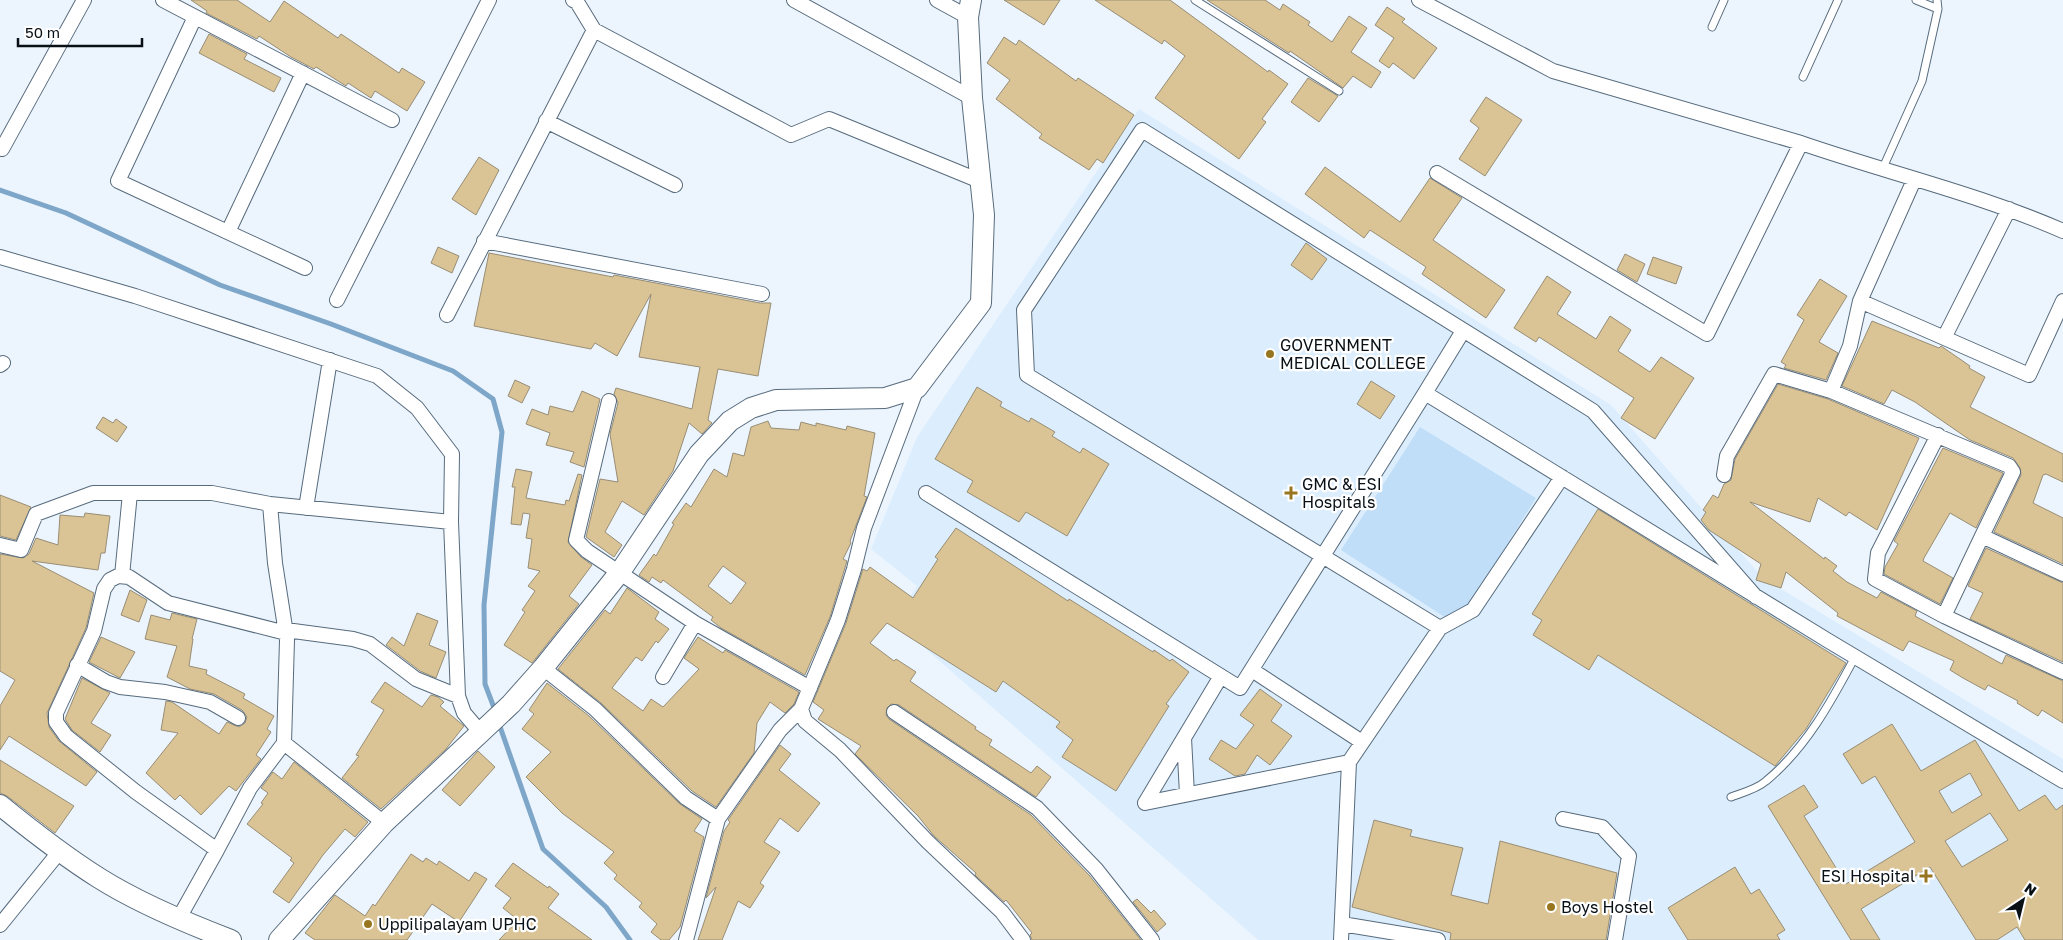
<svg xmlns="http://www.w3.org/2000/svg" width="2063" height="940" font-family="'Golos Text',sans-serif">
<rect width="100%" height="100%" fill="#ecf5fe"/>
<path fill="#dceefd" d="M1139 109 1611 405 1763 578 2063 759V940H1258L894 621 917 586 871 549 917 437Z"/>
<path fill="#c0def8" d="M1420 427 1536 498 1457 625 1341 550Z"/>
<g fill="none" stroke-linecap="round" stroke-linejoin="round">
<path stroke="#7da6c8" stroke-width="5" d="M0 190 66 213 220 285 331 324 453 371 493 399 502 432 484 605 485 684 496 713
M498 721 543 849 606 907 630 940"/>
</g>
<path fill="#dac495" stroke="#988d75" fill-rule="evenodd" d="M191 0H237L270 22 284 1 338 38 341 34 399 73 402 68 425 82 407 111 375 91 371 98 348 83 346 86 316 67 314 69 291 57 259 36 257 39 206 13 207 11Z
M1004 0H1060L1044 25Z
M1095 0H1170L1268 72 1269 70 1288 84 1262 119 1266 122 1239 159 1155 98 1185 56 1164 40 1162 44Z
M1207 0H1265L1280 10 1283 4 1310 22 1308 25 1332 42 1349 16 1367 28 1351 52 1381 72 1371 88 1353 76 1343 88 1290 51 1289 53Z
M1387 7 1405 19 1402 22 1437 48 1414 79 1393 63 1389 68 1379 61 1394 38 1375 25Z
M209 34 247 54 244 59 281 78 274 92 199 53Z
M1004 37 1016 45 1019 40 1076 81 1078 78 1134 115 1103 163 1097 159 1089 170 1039 138 1042 134 996 99 1010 80 987 63Z
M1308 78 1338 96 1319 122 1291 102Z
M1486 97 1522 120 1485 176 1459 159 1479 128 1470 121Z
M479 157 499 170 476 215 452 199Z
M1325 167 1400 222 1430 178 1462 198 1433 240 1505 290 1486 318 1422 274 1426 267 1370 230 1364 238 1305 194Z
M1306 243 1327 259 1312 280 1291 265Z
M438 247 459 256 452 273 431 263Z
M489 253 613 277 614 275 760 303H771L758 376 718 369 708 420 712 423 702 434 689 423 673 471 644 515 622 501 605 532 622 545 614 557 586 537 600 479 618 482 610 434 618 403 614 394 616 388 692 409 700 367 639 357 651 294 617 356 595 343 591 349 474 326Z
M1625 254 1645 264 1637 282 1617 270Z
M1653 257 1682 267 1676 284 1647 274Z
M1547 276 1571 292 1557 314 1596 339 1610 316 1631 330 1618 351 1650 372 1661 357 1694 378 1655 439 1621 418 1634 398 1539 337 1536 342 1514 328Z
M1820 279 1847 296 1819 342 1838 353 1826 380 1784 368 1786 365 1781 362 1804 320 1797 315Z
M1872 321 1939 348 1941 346 1970 366 1969 368 1985 377 1970 407 2063 454V482L2046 474 2043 475 2033 503 2063 518V564L1994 532 2021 475 2020 468 2013 458 1970 440 1915 402 1892 390 1884 404 1842 386Z
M515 380 530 387 522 403 508 396Z
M1371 381 1395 396 1380 419 1357 404Z
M1778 384 1828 399 1919 438 1877 530 1849 512 1846 516 1818 498 1810 522 1750 502 1824 559 1825 557 1837 566 1833 571 1847 582 1877 598 1881 592 1917 611 1915 616 2002 664 2006 655 2063 681V723L2042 710 2038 716 2017 703 2018 701 1988 685 1985 690 1963 678 1950 670 1954 661 1909 641 1903 651 1837 616 1838 613 1786 572 1781 588 1756 580 1761 564 1709 530 1701 520 1706 512 1703 510 1713 495 1718 498 1724 484 1731 480 1735 459Z
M977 387 1002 402 1000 406 1029 422 1031 418 1055 432 1052 436 1080 453 1083 448 1109 464 1067 536 1026 512 1019 522 967 492 973 481 935 459Z
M582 391 600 399 584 467 570 462 574 452 546 445 550 433 526 424 532 409 548 415 550 406 573 412Z
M103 417 113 423 116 419 127 427 117 442 96 428Z
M768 421 771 428 799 430 801 422 816 426V423L846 430 847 426 875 433 864 496 867 497 850 541 851 543 843 559 847 561 830 617 805 675 721 628 711 620 713 617 663 580 661 583 652 577 649 582 639 575 654 554 656 556 674 524 672 523 686 503 691 507 714 469 727 477 733 453 744 456 751 427ZM723 566 746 583 731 604 708 586Z
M1943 448 2003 473 1976 528 1950 513 1924 558 1923 561 1953 578 1940 604 1884 574 1885 567 1898 544 1894 541Z
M516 469 532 472 526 498 565 505 566 500 569 501 578 474 582 475 568 542 581 557 592 565 569 596 579 604 532 663 504 645 525 612 522 610 535 591 528 586 540 571 528 568 532 539 526 538 530 514 523 513 521 525 511 524 515 487H512Z
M0 495 31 507 16 540 0 536Z
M1598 509 1846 663 1806 729 1775 766 1598 655 1589 670 1533 635 1542 620 1532 614Z
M85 513 110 516 105 553H101L98 570 32 561 94 593 86 628 47 713 49 727 59 741 97 772 86 786 9 736 0 750V706L15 680 0 671V554L23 558 29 554 36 538 58 545 60 515 84 517Z
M956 528 1068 601 1069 599 1153 652 1154 650 1170 661 1172 659 1189 672 1166 704 1169 706 1116 791 1062 757 1073 740 1056 727 1060 722 1003 681 996 692 887 623 870 643 894 661 896 659 916 672 910 681 976 727 975 729 992 740 989 745 1031 773 1037 766 1051 777 1036 797 899 705 891 704 887 708 886 715 889 719 1031 815 1089 875 1141 940H1032L1030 935 1032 933 1006 900 1004 902 975 875 976 873 934 836 918 816 855 754 861 746 818 719 824 710 813 702 846 623 863 569 867 571 870 567 913 598 938 559 935 557Z
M1986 548 2063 583V662L1970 619 1983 593 1968 586Z
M627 588 659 612 655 619 669 629 658 643 656 641 642 661 636 657 612 688 643 711 651 699 663 707 699 669 684 658 698 637 723 653 725 650 799 692 794 704 785 713 770 702 757 723 754 753 716 807 692 791 601 703 558 669 605 610 610 614Z
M130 590 147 600 139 622 121 615Z
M172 613 197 619 192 639H193L189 666 207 670 206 674 245 694 243 698 274 716 267 729 271 732 256 755 261 759 236 791 229 786 201 815 180 795 175 800 146 773 178 733 161 730 166 701 172 702 219 734 227 722 239 727 245 723 247 717 242 710 214 694 190 689 167 677 177 646 145 639 151 615 170 620Z
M417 613 438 621 429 645 446 652 436 678 420 671 386 645 392 637 404 646Z
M101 637 135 652 120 678 89 662Z
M82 678 110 693 91 723 111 735 100 752 72 730 65 719Z
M385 682 422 707 431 695 438 697 444 702 440 706 464 726 446 749 381 809 342 778 359 756 356 755 384 710 371 702Z
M547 683 589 716 680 804 702 819 694 831 704 837 680 927 669 940H661L651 932 657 924 639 907 642 903 614 879 617 875 604 863 614 852 562 813 526 777 551 752 522 729 534 714 529 710Z
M1260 689 1282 705 1271 721 1292 736 1270 765 1257 755 1245 774 1235 776 1209 759 1221 740 1236 749 1254 725 1240 715Z
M1892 724 1921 771 1975 740 2019 811 2045 795 2056 810 2063 805V940H2025L2017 927 1997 940H1976L1930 867 1861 909 1880 940H1851L1768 806 1804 785 1818 807 1804 816 1846 884 1915 842 1875 776 1862 784 1843 754ZM1970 773 1982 795 1952 813 1939 791ZM1990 813 2008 840 1962 867 1945 841Z
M780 745 791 754 779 770 820 803 798 832 780 818 764 842 780 852 760 883 764 886 750 908 738 901 722 940H698L716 887 706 898 724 831 730 822 728 820Z
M478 751 495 767 460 806 442 790Z
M0 760 74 806 55 833 7 796 0 793Z
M294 762 368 822 355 837 345 829 323 855 289 903 273 892 294 863 290 860 292 858 247 824 263 804 261 803 268 793 261 788 273 772 282 779Z
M1374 820 1412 830 1410 836 1463 848 1451 895 1488 904 1500 841 1617 873 1606 940H1450L1451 933 1352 907Z
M411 854 423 862 426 858 437 865 439 861 469 881 475 872 487 879 459 922 432 904 407 940H315L305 933 335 895 365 916 373 904 375 906Z
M513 863 548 888 549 886 559 894 548 908 592 940H499L518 920 503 908 511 898 495 886Z
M1735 867 1751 894 1759 889 1785 930 1777 935 1780 940H1688L1668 908Z
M1137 899 1151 913 1154 910 1166 924 1157 932 1133 902Z"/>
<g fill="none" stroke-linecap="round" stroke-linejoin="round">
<defs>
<path id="lane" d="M1195 0 1339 91
M1916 0 1938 9
M1712 27 1724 0
M1803 77 1838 0
M1882 170 1922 81 1938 9 1937 0
M1731 797C1742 793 1757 789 1766 781 1806 748 1831 702 1855 657"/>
<path id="street" d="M163 0 392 120
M573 0 577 2 594 30 791 135 829 119 980 181
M794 0 972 98
M937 0 968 17
M1419 0 1553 71 1801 143
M195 17 118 181 305 268
M546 121 675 185
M2 149 84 0
M1437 173 1707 334 1801 143C1888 173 1979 194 2063 231
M228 232 303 73
M484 241 762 294
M0 257 135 296 377 376 417 408 452 454 451 522 458 696 464 713 481 733
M337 300 489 0
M1860 301 2029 375 2063 301
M447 315 594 30
M1945 336 2009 209
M0 365 3 363
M917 388 864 528 854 569 838 620 801 709 805 721 840 750 928 842 1002 912 1023 940
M1831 391 1850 346 1860 301 1914 180
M1425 393 1463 331
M609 401 576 540 587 551 695 623 810 688
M1938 435 1878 553 1875 579 1944 616
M1724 475 1727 456 1774 374 1831 391 2009 466 2013 472 1982 536
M926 493 1240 688 1425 393 1827 640 2063 781
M270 504 275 563 287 640 284 743 384 823
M306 508 330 360
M0 545 21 550 36 514 93 493H212L270 504 451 522
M2063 574 1982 536 1944 616 2063 672
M122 576 130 493
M1440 628 1473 610 1562 477
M286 630 353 639 370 644 416 679 458 696
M77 665 106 682 120 687 165 692 210 702 238 718
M543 668 595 709 686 798 718 819 686 940
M1252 670 1362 742
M663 677 695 623
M894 712 1037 808 1096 869 1152 940
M1184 738 1187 794
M1145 803 1349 762
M1145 803 1221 676
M718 819 780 730 801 709
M1563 819 1602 827 1629 856 1615 940
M217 850 250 788 284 743
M179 918 217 850 136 792 66 736 56 722V713L94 631 104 589 110 580 118 576 129 577 168 603 286 633
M1342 924 1438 940
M0 925 60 851
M1341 940 1349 762 1440 628 1027 375 1024 310 1142 130 1593 411 1756 597"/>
<path id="secondary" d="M0 805C32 831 64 856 99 878 137 902 189 924 231 940
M279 940 384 823 511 704 543 668 620 572 699 454 730 421 751 408 776 400 885 398 917 388 981 303 984 215 972 98 968 17 971 0"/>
</defs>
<use href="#lane" stroke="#576b7d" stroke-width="9"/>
<use href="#street" stroke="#576b7d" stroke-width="16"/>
<use href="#secondary" stroke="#576b7d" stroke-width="22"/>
<use href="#lane" stroke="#fff" stroke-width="7"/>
<use href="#street" stroke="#fff" stroke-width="14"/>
<use href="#secondary" stroke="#fff" stroke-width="20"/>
</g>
<g fill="#987620" stroke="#fff" stroke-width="2">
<circle cx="1270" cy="354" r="5"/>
<path d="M1288.5 485.5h5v5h5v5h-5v5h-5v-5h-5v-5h5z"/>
<path d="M1923.5 868.5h5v5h5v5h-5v5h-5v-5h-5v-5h5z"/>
<circle cx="1551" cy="907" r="5"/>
<circle cx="368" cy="924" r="5"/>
</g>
<g text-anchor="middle" stroke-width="4.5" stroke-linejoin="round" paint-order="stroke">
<g font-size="16" fill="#081016" stroke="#fff" text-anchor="start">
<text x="1280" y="351">GOVERNMENT<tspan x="1280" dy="18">MEDICAL COLLEGE</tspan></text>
<text x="1302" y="490">GMC &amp; ESI<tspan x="1302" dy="18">Hospitals</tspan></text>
<text x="1915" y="882" text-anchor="end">ESI Hospital</text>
<text x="1561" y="913">Boys Hostel</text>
<text x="378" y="930">Uppilipalayam UPHC</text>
</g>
</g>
<g transform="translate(2023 900) rotate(35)" stroke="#ffffff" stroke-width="4" paint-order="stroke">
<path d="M0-4L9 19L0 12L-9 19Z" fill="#081016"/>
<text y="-8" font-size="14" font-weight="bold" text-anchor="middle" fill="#081016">N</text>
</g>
<path d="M18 38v8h124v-8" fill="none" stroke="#081016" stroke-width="2.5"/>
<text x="25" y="38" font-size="15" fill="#081016" stroke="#ffffff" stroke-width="4" paint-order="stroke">50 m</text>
</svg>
